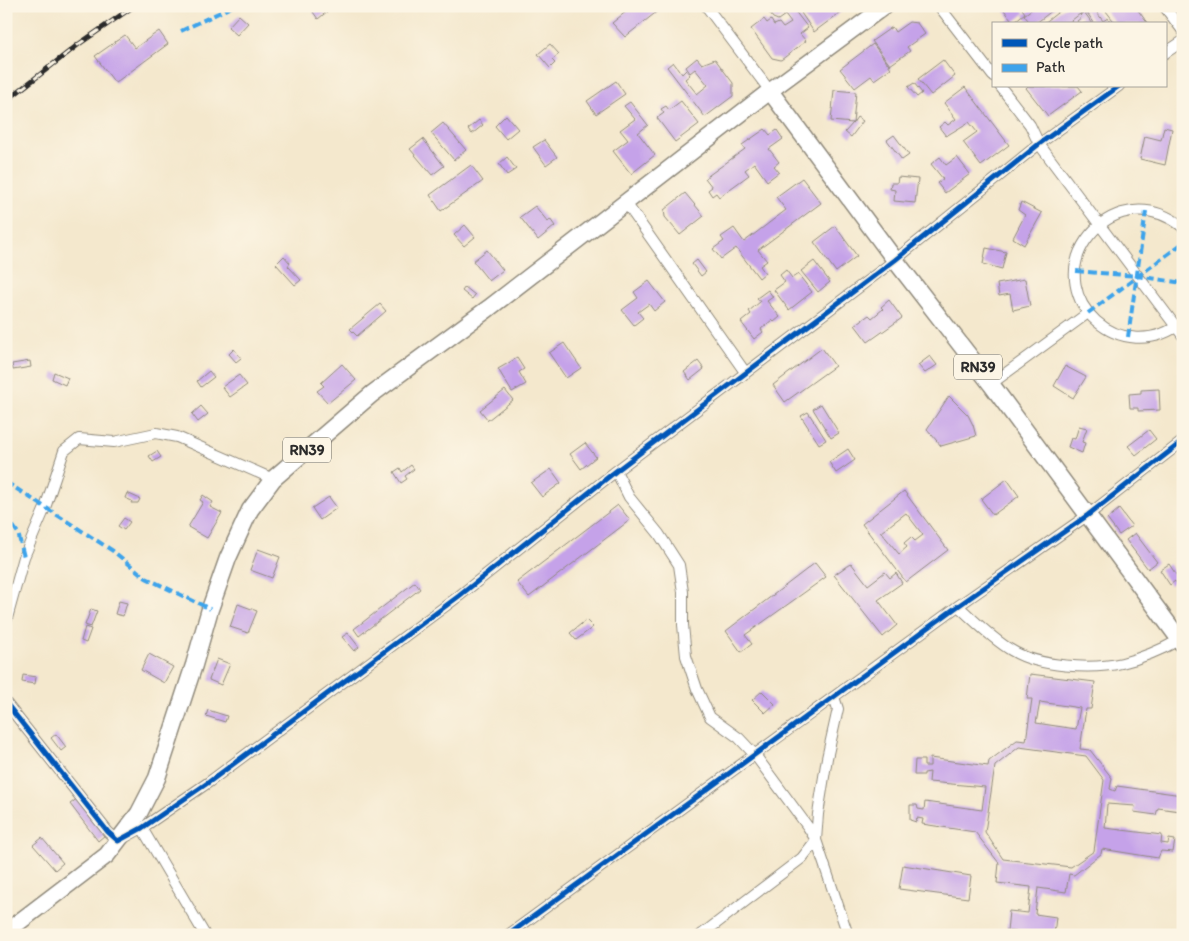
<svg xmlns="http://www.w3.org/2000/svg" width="1189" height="941" font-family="Itim,sans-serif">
<rect width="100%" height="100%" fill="#fcf5e5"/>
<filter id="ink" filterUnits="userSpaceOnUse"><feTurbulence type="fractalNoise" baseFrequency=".02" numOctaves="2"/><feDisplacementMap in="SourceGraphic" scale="10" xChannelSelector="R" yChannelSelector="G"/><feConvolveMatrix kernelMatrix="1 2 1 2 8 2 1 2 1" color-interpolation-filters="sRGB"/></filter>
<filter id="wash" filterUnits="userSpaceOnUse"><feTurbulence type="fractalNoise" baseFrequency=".0096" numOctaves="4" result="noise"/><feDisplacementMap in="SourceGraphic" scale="20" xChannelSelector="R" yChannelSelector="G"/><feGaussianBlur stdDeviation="1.12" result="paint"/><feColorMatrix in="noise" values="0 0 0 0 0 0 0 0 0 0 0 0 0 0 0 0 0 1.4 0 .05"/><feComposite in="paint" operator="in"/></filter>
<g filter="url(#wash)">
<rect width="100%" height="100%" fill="#f4e8cd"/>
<g id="blocks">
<path fill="#c5a2e9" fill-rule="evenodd" d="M319 6H334L318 19 313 12Z
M633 6H664L625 37 612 23Z
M764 6H791L808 28 800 34 806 41 781 60 772 58 751 29 764 19 767 23 771 20 774 25 779 23 783 28 791 23 785 15 778 20 773 18Z
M810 6H849L814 32 801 13Z
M1001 6H1020L1025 13 1015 21 1017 24H1004L1011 19Z
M1036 6H1058L1035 24H1031L1024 15Z
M1066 6H1092L1103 21 1108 18 1112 24H1095L1085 10 1067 24H1043Z
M1102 6H1135L1148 24H1116Z
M1084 12 1093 24H1079L1077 21 1082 17 1080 15Z
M239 15 248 23 237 35 228 27Z
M909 22 917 23 925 34 907 47 910 51 890 65 872 41 892 27 895 32Z
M159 31 168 44 115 83 95 56 125 35 135 48Z
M550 44 559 54 552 60 555 63 550 68 538 54Z
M873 44 891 68 874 80 871 76 855 88 840 69Z
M697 58 702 64 715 59 733 83V96L705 117 667 67 673 62 682 74 686 70 690 75 685 79 697 94 708 85 695 69 690 73 686 67Z
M943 60 955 76 931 95 918 79Z
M616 81 625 94 596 114 587 101Z
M914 83 922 93 917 97 908 87Z
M1028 86H1078L1082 91 1048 116 1026 88Z
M965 87 1009 145 981 166 963 142 977 132 969 122 946 136 939 127 945 122 948 125 956 119 944 103Z
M834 90 856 92 853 123 857 117 863 121 851 137 845 132 853 123 831 121Z
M681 101 699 124 675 142 657 118 664 113 661 109 666 106 669 110Z
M630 102 648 125 638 133 655 155 631 174 613 151 628 140 620 130 635 119 624 106Z
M506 115 518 129 506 139 495 126Z
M479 120 483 125 472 134 468 129Z
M443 123 466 150 454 160 431 133Z
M1164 127 1172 129 1165 165 1140 159 1145 136 1161 140Z
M765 129 770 135 777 130 783 139 769 149 779 162 774 166 779 172 767 181 754 163 745 170 749 175 719 197 716 193 712 196 708 190 712 187 705 178 745 149 742 145Z
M894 135 909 155 902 160 887 140Z
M423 139 444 166 432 175 410 149Z
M544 140 557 157 546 165 533 147Z
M507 157 516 169 507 175 499 164Z
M940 157 946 165 957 157 970 174 945 193 937 183 943 179 931 164Z
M471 165 483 181 441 211 430 195Z
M898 177 918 179 915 203 894 201 895 190 890 189 891 183H897Z
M802 178 821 203 758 250 767 261 760 266 765 273 759 278 736 248 721 259 713 249 724 241 721 237 734 228 744 242 786 210 776 197Z
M685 193 704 216 680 235 665 217 664 210Z
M1021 202 1042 213 1024 245 1013 238 1025 215 1018 210Z
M535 206 548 222 550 219 555 226 538 240 520 217Z
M465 225 475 237 464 246 454 235Z
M835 226 857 256 836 272 814 242Z
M986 248 1006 252 1002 269 983 264Z
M487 250 503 270 489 281 473 261Z
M284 256 290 263 288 266 301 280 295 285 276 264Z
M697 260 706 272 701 276 692 264Z
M814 261 830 282 818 292 801 271Z
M786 270 792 278 798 274 812 292 789 310 774 290 785 282 780 275Z
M1025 279 1030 306 1013 310 1010 294 999 296 997 284Z
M649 281 665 302 654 311 649 304 638 312 643 318 634 325 622 310 638 298 634 292Z
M465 287 475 295 472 299 462 291Z
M768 290 773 297 767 301 780 317 774 322 772 320 761 329 763 332 754 339 741 322 751 314 749 311 760 302 757 298Z
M889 300 902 318 868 342 855 325 869 315 872 318 883 309 881 307Z
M380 304 386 311 357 336 350 329Z
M564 343 581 368 566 378 549 353Z
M822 348 835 366 785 402 773 385Z
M234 349 241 358 236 362 229 354Z
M930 356 937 365 925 373 918 365Z
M517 358 524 369 519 372 526 384 512 392 498 369Z
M30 361 31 367 13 370 12 364Z
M698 361 704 369 690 380 684 372Z
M342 364 356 380 328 403 317 391 324 386 321 383Z
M1065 366 1086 377 1073 398 1054 386Z
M209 371 214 377 201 387 197 381Z
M54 372 68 378 65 385 52 379Z
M239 375 247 385 230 397 222 387Z
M1159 389 1160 410 1138 411V408H1130L1129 394 1141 393V390Z
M505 390 513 400 488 420 480 410Z
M949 396 968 415 973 425 976 436 941 446 927 429Z
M821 404 839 433 831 438 813 409Z
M201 406 208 414 198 422 192 414Z
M808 412 826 440 819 444 801 416Z
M1079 426 1087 428 1082 442 1085 443 1082 453 1068 447 1071 438 1075 439Z
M1149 430 1156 439 1136 455 1128 446Z
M585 443 596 457 581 469 570 454Z
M848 449 855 460 836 473 829 462Z
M157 451 161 457 153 462 149 456Z
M411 465 414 469 405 476 407 479 401 483 394 472 400 468 402 472Z
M551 469 561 483 542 497 531 483Z
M1007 479 1019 496 993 515 981 499Z
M904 491 948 550 906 582 862 524ZM906 513 923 535 915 541 911 537 904 543 907 547 899 554 881 532Z
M127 493 140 499 138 503H131L132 501 125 498Z
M203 495 213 502 210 507 222 513 207 538 188 527 203 502 200 500Z
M329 497 337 508 320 520 312 508Z
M618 505 630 520 529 597 517 582Z
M1119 509 1132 526 1119 535 1107 519Z
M124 518 130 522 124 530 118 526Z
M1135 533 1157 562 1148 569 1126 540Z
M258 549 280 557 272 578 250 570Z
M815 563 826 577 745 635 752 644 741 652 726 631Z
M851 563 868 585 885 572 890 578 896 573 902 583 878 600 897 625 883 637 834 575Z
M1169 564 1179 579 1183 577V592L1175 581 1170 585 1160 570Z
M415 582 420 589 359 636 354 629Z
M119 601 127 603 123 616 115 614Z
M238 604 257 611 248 633 230 627Z
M91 609 97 611 91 627 85 625Z
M586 620 593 627 576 640 570 633Z
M85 627 91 629 86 643 81 641Z
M348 633 359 647 354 651 342 637Z
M149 654 173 667 164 683 141 670Z
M217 659 230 664 221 685 209 680Z
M1030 674 1095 682 1091 709H1086L1080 749 1090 750 1112 778 1110 789 1115 791 1117 786 1182 795 1180 811 1158 808 1156 815 1134 812 1135 806 1107 804 1105 828 1162 835 1161 843 1168 844 1169 839 1175 840 1173 852 1161 851 1158 858 1102 849 1101 854 1074 875 1069 874 1066 892 1038 888 1035 914 1056 917 1054 935 1007 931 1009 911 1028 913 1031 887 997 883 999 863 975 832 922 824 923 819 917 818 916 822 910 820V805H917L918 809 924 810 925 802 982 810 985 787 929 782 930 772 924 773V775H914L915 760H924V766H930V758L988 766 989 761 1017 740 1026 741 1032 699H1027ZM1040 702 1080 708 1076 729 1036 723ZM1019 747 1086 756 1104 780 1094 851 1071 867 1003 859 985 832 995 766Z
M23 675 36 677 35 684 22 682Z
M762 691 775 704 765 713 752 700Z
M208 710 227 716 225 722 206 716Z
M56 734 66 747 61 751 51 738Z
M78 798 105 835 98 841 70 804Z
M42 838 63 863 55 870 33 845Z
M903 865 971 876 968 898 899 889Z"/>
</g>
</g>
<g filter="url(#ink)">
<use href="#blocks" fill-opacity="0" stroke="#908a7c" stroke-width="1"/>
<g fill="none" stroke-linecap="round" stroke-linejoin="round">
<defs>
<path id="minor" d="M706 6 770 91
M939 6 993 76
M1164 6 1183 31
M1165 53 1183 41
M1000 86 1030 125 1039 144 1183 336
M626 203 745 372
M1183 227C1165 213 1144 207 1122 213 1106 218 1095 227 1086 240 1046 299 1121 370 1183 322
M991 384 1088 313
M616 471 629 497 659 534 679 565 683 592V625L686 656 697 689 710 717 739 738 755 755 808 827 816 840 848 935
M958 606C975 621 991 638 1011 650 1038 667 1092 670 1122 663 1142 658 1161 650 1179 640
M6 622 24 557 45 508 64 451 79 439 114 442 156 433 177 437 273 479
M6 703 108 832 118 841 142 828 209 782 459 596 616 471 895 260 1039 144 1119 86
M142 828 205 935
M508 935 958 606 1088 515 1183 441
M701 935 802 858 816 840 818 814 827 758 838 709 834 697"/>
<path id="primary" d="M770 91 885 6"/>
<path id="trunk" d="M6 932 107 855 139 813 157 778 194 665 210 609 228 558 250 510 273 479 372 394 489 308 770 91 895 260 991 384 1183 644"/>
</defs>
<use href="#minor" stroke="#908a7c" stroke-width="12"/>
<use href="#primary" stroke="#908a7c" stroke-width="18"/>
<use href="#trunk" stroke="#908a7c" stroke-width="19"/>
<use href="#minor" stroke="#fff" stroke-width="10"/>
<use href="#primary" stroke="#fff" stroke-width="15"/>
<use href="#trunk" stroke="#fff" stroke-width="16"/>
<defs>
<path id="rail" d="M6 101 79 44 134 6"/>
</defs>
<use href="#rail" stroke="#2b2b2b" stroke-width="5"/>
<use href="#rail" stroke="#fcf5e5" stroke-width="3" stroke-dasharray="9" stroke-linecap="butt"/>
<path stroke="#3ea3eb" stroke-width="4" stroke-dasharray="8 4" stroke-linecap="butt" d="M181 31 233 6
M1076 271 1137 276 1183 283
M1088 313 1183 243
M1128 337 1146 211
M6 482 113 551 146 578 210 609
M6 516 18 533 24 557"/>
<defs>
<path id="cycleway" d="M6 703 108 832 118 841 142 828 209 782 459 596 616 471 895 260 1039 144 1119 86
M508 935 958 606 1088 515 1183 441"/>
</defs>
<use href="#cycleway" stroke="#fcf5e5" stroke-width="8"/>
<use href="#cycleway" stroke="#0057b8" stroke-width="5"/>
</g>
</g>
<g text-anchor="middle" stroke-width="4.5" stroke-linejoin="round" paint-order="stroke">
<g fill="#fcf5e5" stroke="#6a6863" stroke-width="1">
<rect x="954" y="354.5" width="48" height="25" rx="4"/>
<rect x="283" y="437.5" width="48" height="25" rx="4"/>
</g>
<g font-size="15" font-weight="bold" fill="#2b2b2b">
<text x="978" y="372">RN39</text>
<text x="307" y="455">RN39</text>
</g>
</g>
<rect width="1189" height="941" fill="none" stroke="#fcf5e5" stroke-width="25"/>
<rect x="992" y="22" width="175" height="65" fill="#fcf5e5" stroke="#a8a49b"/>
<rect x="1002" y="39" width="25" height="8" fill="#0057b8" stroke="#a8a49b"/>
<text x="1036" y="48" font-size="15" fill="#2b2b2b">Cycle path</text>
<rect x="1002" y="64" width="25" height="8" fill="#3ea3eb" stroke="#a8a49b"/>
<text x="1036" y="72" font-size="15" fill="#2b2b2b">Path</text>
</svg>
